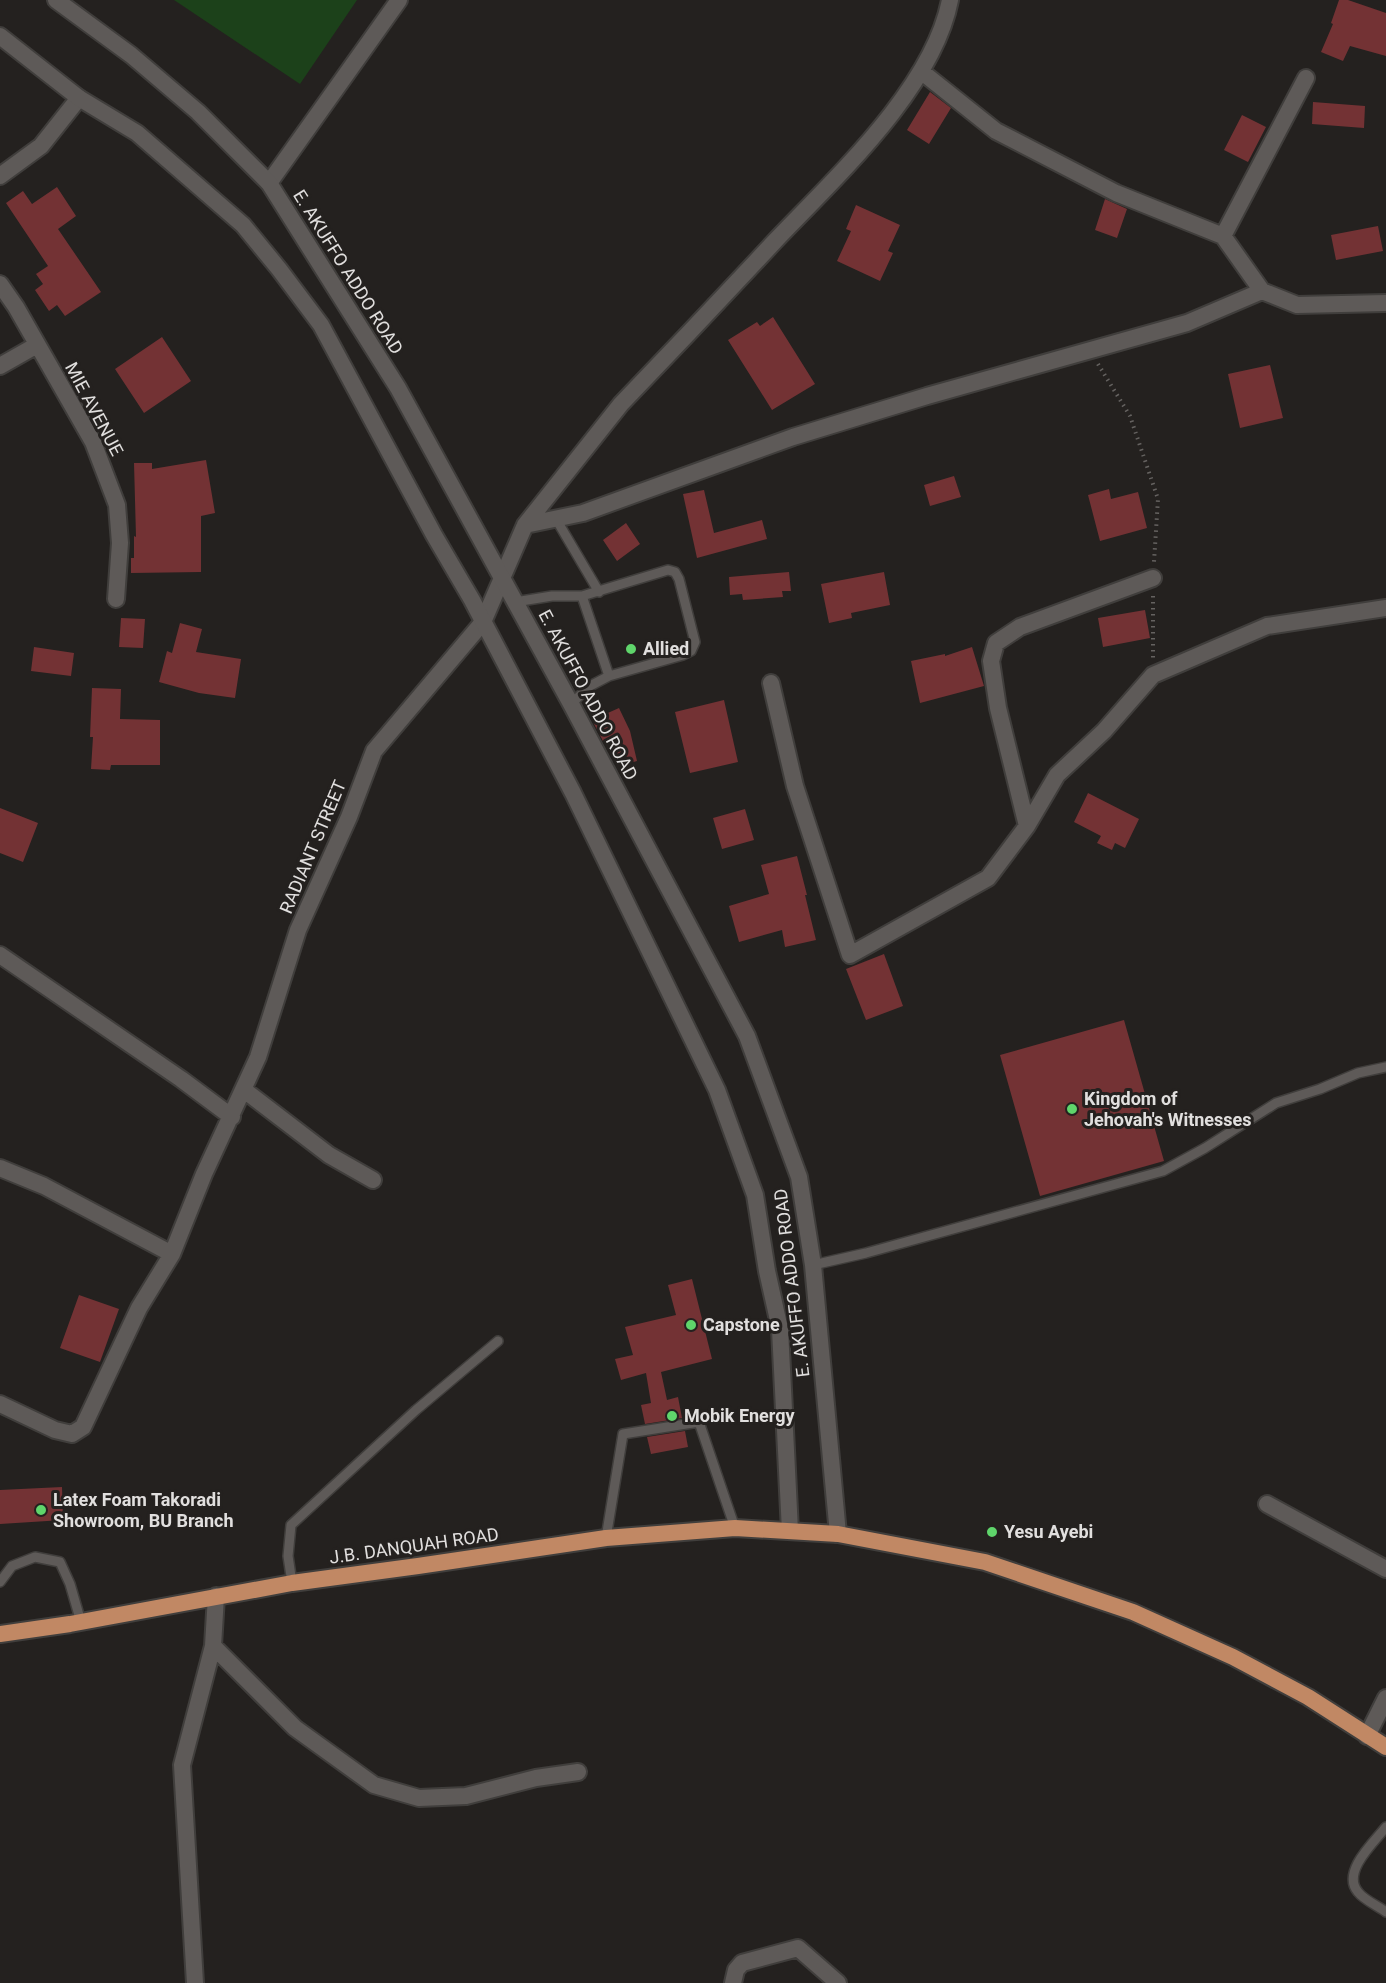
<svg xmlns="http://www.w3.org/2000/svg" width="1386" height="1983" font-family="Roboto,sans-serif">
<rect width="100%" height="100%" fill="#24211f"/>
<path fill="#1c411a" d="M174 0H357L300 84Z"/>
<path fill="#733234" d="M1339 0H1348L1386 13V56L1350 46 1343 61 1321 52 1333 24 1331 23Z
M930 92 951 108 929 144 907 130Z
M1313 102 1365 106 1364 128 1312 124Z
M1242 115 1266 127 1248 162 1224 150Z
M57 187 76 216 58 229 101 292 65 316 57 305 49 311 35 290 43 284 36 274 48 266 6 203 23 191 32 204Z
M1105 199 1127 209 1117 238 1095 230Z
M856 205 900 225 888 251 893 253 880 281 837 261 851 231 846 229Z
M1378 226 1383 251 1336 260 1331 235Z
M773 317 815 384 772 410 728 340 757 322 760 326Z
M162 337 191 381 144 413 115 369Z
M1270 365 1283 418 1240 428 1228 374Z
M206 460 215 513 201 516V572L131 573V558H134V536L136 537 134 463H152V469Z
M954 476 961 497 930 506 924 485Z
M1109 489 1111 499 1138 492 1147 528 1100 541 1088 495Z
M704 490 714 533 762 520 767 539 697 558 683 494Z
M626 523 640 544 617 561 603 540Z
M789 572 791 591H782L783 597 743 600 742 594 730 595 729 577Z
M884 572 890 605 851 613 852 618 829 623 821 584Z
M1145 610 1150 638 1103 647 1098 618Z
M121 618 145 619 143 648 119 647Z
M180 623 202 629 196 652 241 659 235 698 199 693 159 682 167 651 172 653Z
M34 647 74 653 71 676 31 671Z
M972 647 984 686 920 703 911 661 945 654V656Z
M92 688 121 689 120 719 160 720V765H111L110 770 91 769 93 737H90Z
M724 700 738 762 690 773 675 712Z
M619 708 630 731 637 761 619 766 611 740 604 743 592 720Z
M1088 793 1139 819 1125 848 1115 843 1112 850 1097 843 1101 836 1074 822Z
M0 808 38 823 23 862 0 853Z
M745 809 754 840 722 849 713 818Z
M797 856 807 895H805L816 940 785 947 782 930 739 942 729 906 769 894 761 865Z
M884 954 903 1006 866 1020 846 969Z
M1124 1020 1164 1161 1040 1196 1000 1055Z
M692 1279 712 1359 661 1372 667 1400 678 1397 682 1418 645 1424 641 1405 651 1403 646 1373 621 1380 615 1359 633 1355 625 1327 676 1315 668 1285Z
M79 1295 119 1309 100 1362 60 1348Z
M685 1431 688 1447 651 1454 647 1437Z
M62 1487 63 1520 0 1524V1490Z"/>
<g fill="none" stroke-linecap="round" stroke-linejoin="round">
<defs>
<path id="service" d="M556 519 599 592
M515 602 552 596H582L668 570 675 572 679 579 695 642 691 651 683 655 609 676 582 596
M571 704 590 686 609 676
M813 1265 866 1253 1163 1171 1205 1148 1276 1103 1320 1089 1358 1073 1386 1067
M606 1538 623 1434 699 1422 735 1528
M0 1582 12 1566 35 1557 60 1562 70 1584 81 1622
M292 1583 288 1556 291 1525 416 1410 498 1341
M1386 1827C1374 1842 1341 1872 1358 1892 1364 1900 1378 1906 1386 1912"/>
<path id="minor" d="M0 176 41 146 79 98
M269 183 399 0
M1223 236 1306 78
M0 284 16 307 93 442 117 505 120 543 116 599
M1262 291 1297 305 1386 303
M0 366 37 345
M525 525 583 513 793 437 927 396 1187 323 1262 291 1223 236 1116 193 996 131 922 72
M771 683 795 786 850 955 988 878 1027 826 1057 775 1104 731 1153 675 1267 626 1386 608
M1027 826 998 708 991 661 996 643 1020 627 1153 578
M0 955 181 1079 232 1117
M244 1090 329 1155 373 1180
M0 1168 44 1186 172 1254 204 1174 258 1057 298 930 349 817 374 751 483 622 525 525 621 404C673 350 724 296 775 241 836 177 933 88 950 0
M0 1404 55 1430 72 1434 83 1427 139 1308 172 1254
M1267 1504 1386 1569
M213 1646 295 1728 374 1785 419 1798 466 1796 536 1778 578 1772
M1367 1736 1386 1698
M195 1983 182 1765 213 1646 216 1596
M733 1983 736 1970 742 1963 798 1948 838 1983"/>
<path id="secondary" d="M56 0 131 55 198 112 269 183 398 388 571 704 747 1036 799 1177 813 1265 838 1534
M0 36 79 98 137 133 243 225 279 269 321 325 434 535 472 600 573 793 717 1090 755 1195 767 1271 780 1329 790 1531"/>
<path id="trunk" d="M0 1634 70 1624 292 1583 418 1566 606 1538 735 1528 838 1534 985 1562 1133 1612 1233 1657 1308 1697 1386 1747"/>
</defs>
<use href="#service" stroke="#403e3c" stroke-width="12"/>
<use href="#minor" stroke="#403e3c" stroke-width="20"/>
<use href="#secondary" stroke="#403e3c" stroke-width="20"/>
<use href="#trunk" stroke="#403e3c" stroke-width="20"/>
<path stroke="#656260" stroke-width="4" stroke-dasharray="1.5 4.5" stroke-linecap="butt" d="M1098 364 1130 416 1158 499 1154 562
M1153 596V658"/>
<use href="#service" stroke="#5e5a58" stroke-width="9"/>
<use href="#minor" stroke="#5e5a58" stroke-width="16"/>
<use href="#secondary" stroke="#5e5a58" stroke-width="16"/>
<use href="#trunk" stroke="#c18864" stroke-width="16"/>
</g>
<g fill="#5fd56b" stroke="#24211f" stroke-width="2">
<circle cx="631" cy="649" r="6"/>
<circle cx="1072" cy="1109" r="6"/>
<circle cx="691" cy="1325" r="6"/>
<circle cx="672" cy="1416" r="6"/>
<circle cx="41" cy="1510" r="6"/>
<circle cx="992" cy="1532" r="6"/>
</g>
<g text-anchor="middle" stroke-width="6" stroke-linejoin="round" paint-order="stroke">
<g font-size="18" fill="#e1dfde" stroke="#24211f">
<text transform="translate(348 272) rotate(58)" y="6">E. AKUFFO ADDO ROAD</text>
<text transform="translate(94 409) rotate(62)" y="6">MIE AVENUE</text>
<text transform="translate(588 695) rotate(62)" y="6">E. AKUFFO ADDO ROAD</text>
<text transform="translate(313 847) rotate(-67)" y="6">RADIANT STREET</text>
<text transform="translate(792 1283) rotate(-97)" y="6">E. AKUFFO ADDO ROAD</text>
<text transform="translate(414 1546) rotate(-8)" y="6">J.B. DANQUAH ROAD</text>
</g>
<g font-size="18" font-weight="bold" fill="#e1dfde" stroke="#24211f" text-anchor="start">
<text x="643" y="655">Allied</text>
<text x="1084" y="1105">Kingdom of<tspan x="1084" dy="21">Jehovah's Witnesses</tspan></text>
<text x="703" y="1331">Capstone</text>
<text x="684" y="1422">Mobik Energy</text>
<text x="53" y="1506">Latex Foam Takoradi<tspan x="53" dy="21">Showroom, BU Branch</tspan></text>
<text x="1004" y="1538">Yesu Ayebi</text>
</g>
</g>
</svg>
